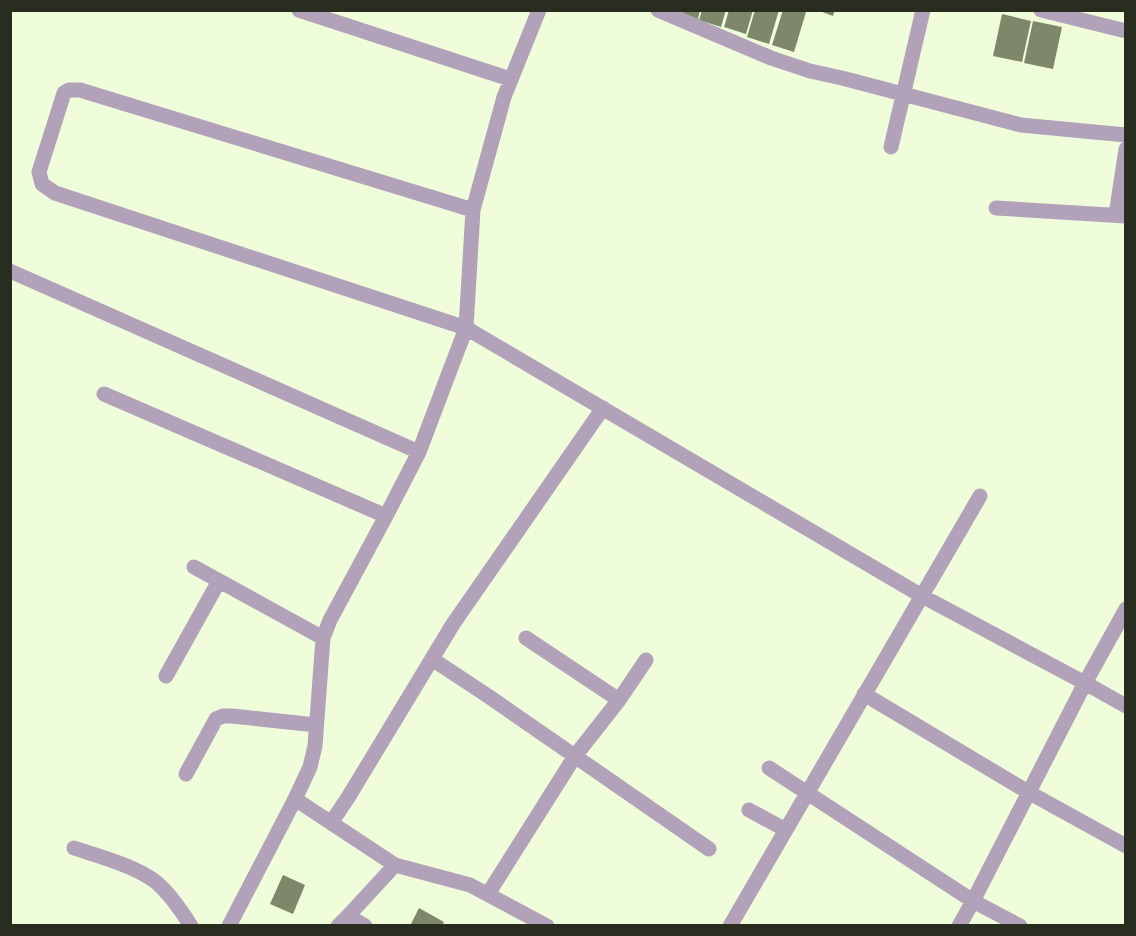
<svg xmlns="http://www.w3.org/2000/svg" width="1136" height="936" font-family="Mulish,sans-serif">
<rect width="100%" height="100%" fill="#effdda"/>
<path fill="#7c8869" d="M674 10H700L698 19Z
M702 10H726L721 27 699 20Z
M729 10H753L746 34 724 27Z
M755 10H779L769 44 747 37Z
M783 10H800L806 12 794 52 772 45Z
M817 10H835L833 16Z
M1002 14 1031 21 1022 62 993 56Z
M1033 21 1062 27 1053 69 1024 63Z
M283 875 305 885 293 914 270 904Z
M419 908 444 922 442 926H410Z"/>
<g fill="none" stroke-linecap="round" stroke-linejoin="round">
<path stroke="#b1a2b9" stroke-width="15" d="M299 10 510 79
M658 10 771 58 810 71 842 78 1021 125 1126 135
M1041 10 1126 31
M891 147 923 10
M996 208 1126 216
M473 210 80 90H69L64 93 39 172 42 184 55 193 466 328 922 596 1085 683 973 901 959 926
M1116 215 1126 149
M10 271 419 452
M104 394 386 516
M194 567 323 638
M1126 609 1085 683 1126 706
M526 638 619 700
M432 659 488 696 709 849
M166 676 219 581
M864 694 1028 792 1126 846
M769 768 973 901 1020 926
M186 774 216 719 223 716H232L316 725
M295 799 395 865
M749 810 786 830
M331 823 349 796 453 624 603 408
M74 848C98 856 136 866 156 882 170 894 181 910 191 926
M488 894 575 756 619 700 646 660
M348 916 365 926
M229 926 295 799 310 767 315 746 323 638 330 620 386 516 419 452 466 328 473 210 504 97 539 10
M338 926 348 916 395 865 470 885 547 926
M730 926 980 496"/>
</g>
<rect width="1136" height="936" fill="none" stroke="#282d20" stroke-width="24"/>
</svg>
